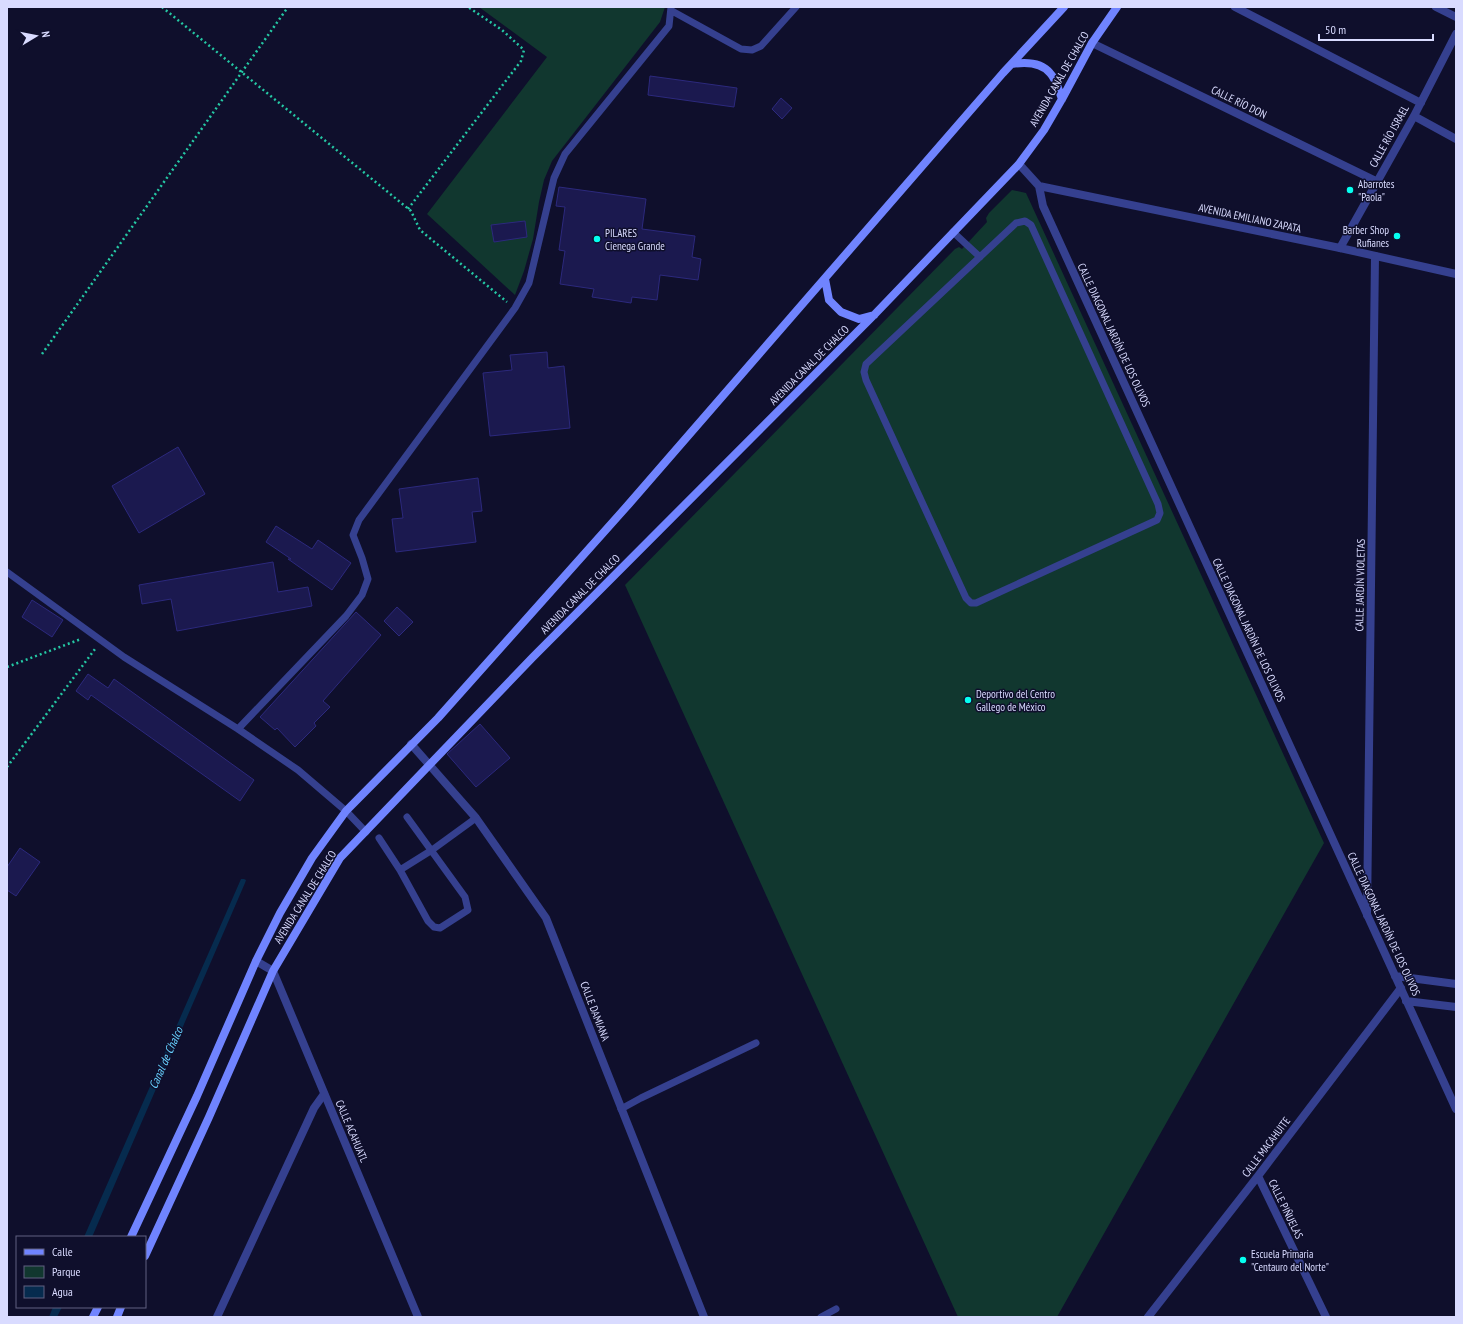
<svg xmlns="http://www.w3.org/2000/svg" width="1463" height="1324" font-family="'PT Sans Narrow',sans-serif">
<rect width="100%" height="100%" fill="#0f0f2c"/>
<path fill="#11372f" d="M479 7H665L660 22 552 161 544 180 539 202 533 239 524 271 515 295 427 214 547 57Z
M1012 190 1026 193 1324 843 1057 1317H958L625 585 955 249 959 247 962 249 987 222 986 218 989 213Z"/>
<path fill="#062b4e" d="M241 879H244L246 880 245 883 92 1237H84Z
M53 1307H62L57 1317H49Z"/>
<path fill="#1b194f" stroke="#2c297d" d="M650 76 737 88 734 107 648 95Z
M781 98 792 108 782 119 772 109Z
M559 187 646 199 642 229 695 236 692 257 701 259 698 280 660 275 657 300 632 297 631 303 592 297 594 289 560 284 565 251 559 250 565 207 556 206Z
M525 221 527 237 494 242 491 225Z
M547 352 548 368 564 366 570 428 490 436 483 373 512 370 510 355Z
M178 447 205 494 139 533 112 486Z
M478 478 482 511 472 512 476 542 396 552 392 519 403 518 399 489Z
M276 526 312 549 318 540 351 563 332 590 288 559H291L266 542Z
M273 562 278 592 308 587 312 606 177 631 171 599 142 604 139 585Z
M32 600 63 620 52 637 22 617Z
M397 607 413 622 399 636 384 621Z
M356 612 381 635 323 701 330 707 314 723 316 726 295 747 277 728 275 730 260 717Z
M88 674 108 688 114 679 254 780 240 801 91 695 88 700 76 691Z
M480 724 510 758 476 787 447 754Z
M20 848 40 862 16 896 7 890V867Z"/>
<g fill="none" stroke-linecap="round" stroke-linejoin="round">
<path stroke="#25c8a4" stroke-width="2.5" stroke-dasharray="2 3" stroke-linecap="butt" d="M162 7 411 211 420 230 507 302
M408 209 521 61 524 50 502 30 468 7
M42 354 288 7
M7 667 81 639
M7 767 95 649"/>
<path stroke="#35408f" stroke-width="7" d="M672 11 741 49 752 50 761 46 796 7
M1025 221 1031 225 1158 504 1160 513 1157 520 976 603H971L966 598 866 380 864 372 866 364 1016 223Z
M953 232 980 257
M7 572 124 657 238 729 298 770 346 811 366 832
M238 729 346 616 362 595 368 579 362 558 353 535 359 520 515 308 529 283 554 178 565 154 669 26 671 7
M407 817 465 897 468 910 440 928 434 927 428 921 400 870 432 850 476 818
M379 838 400 870
M621 1109 641 1098 756 1043
M821 1317 836 1309"/>
<path stroke="#35408f" stroke-width="8" d="M1235 7 1421 103
M1436 7 1456 17
M1092 43 1376 181
M1414 116 1456 139
M1340 248 1414 116 1456 34
M411 744 476 818 546 918 704 1317
M1367 915 1375 256
M1258 1176 1326 1317
M217 1317 314 1108 324 1094
M1148 1317 1258 1176 1401 988"/>
<path stroke="#35408f" stroke-width="8" d="M1019 164 1039 186 1043 206 1456 1109
M1039 186 1340 248 1456 274
M256 961 273 971 418 1317
M1395 976 1456 984
M1406 1001 1456 1007"/>
<path stroke="#7084ff" stroke-width="8" d="M1012 64C1025 62 1041 62 1050 73 1056 79 1059 91 1062 99
M825 279 829 300 841 312 859 319 874 315
M131 1237 197 1096 256 961 280 913 312 858 346 811 438 718 628 505 1003 73 1064 7
M145 1256 209 1117 273 971 340 858 533 657 875 314 1019 164 1044 130 1062 99 1092 43 1117 7
M93 1317 98 1307
M117 1317 121 1307"/>
</g>
<g fill="#05fff0" stroke="#0f0f2c" stroke-width="1.5">
<circle cx="1350" cy="190" r="4"/>
<circle cx="1397" cy="236" r="4"/>
<circle cx="597" cy="239" r="4"/>
<circle cx="968" cy="700" r="4"/>
<circle cx="1243" cy="1260" r="4"/>
</g>
<g text-anchor="middle" stroke-width="3" stroke-linejoin="round" paint-order="stroke">
<g font-size="11" fill="#d9dbff" stroke="#0f0f2c">
<text transform="translate(1059 79) rotate(-60)" y="4">AVENIDA CANAL DE CHALCO</text>
<text transform="translate(1239 102) rotate(26)" y="4">CALLE RÍO DON</text>
<text transform="translate(1389 136) rotate(-61)" y="4">CALLE RÍO ISRAEL</text>
<text transform="translate(1250 218) rotate(12)" y="4">AVENIDA EMILIANO ZAPATA</text>
<text transform="translate(1114 335) rotate(65)" y="4">CALLE DIAGONAL JARDÍN DE LOS OLIVOS</text>
<text transform="translate(809 365) rotate(-45)" y="4">AVENIDA CANAL DE CHALCO</text>
<text transform="translate(1360 585) rotate(-89)" y="4">CALLE JARDÍN VIOLETAS</text>
<text transform="translate(580 594) rotate(-45)" y="4">AVENIDA CANAL DE CHALCO</text>
<text transform="translate(1249 630) rotate(65)" y="4">CALLE DIAGONAL JARDÍN DE LOS OLIVOS</text>
<text transform="translate(305 897) rotate(-58)" y="4">AVENIDA CANAL DE CHALCO</text>
<text transform="translate(1384 924) rotate(65)" y="4">CALLE DIAGONAL JARDÍN DE LOS OLIVOS</text>
<text transform="translate(595 1011) rotate(69)" y="4">CALLE DAMIANA</text>
<text transform="translate(352 1131) rotate(67)" y="4">CALLE ACAHUATL</text>
<text transform="translate(1266 1147) rotate(-53)" y="4">CALLE MACAHUITE</text>
<text transform="translate(1286 1209) rotate(64)" y="4">CALLE PIÑUELAS</text>
</g>
<g font-size="11" fill="#d9dbff" stroke="#0f0f2c" text-anchor="start">
<text x="1358" y="188">Abarrotes<tspan x="1358" dy="13">"Paola"</tspan></text>
<text x="1389" y="234" text-anchor="end">Barber Shop<tspan x="1389" dy="13">Rufianes</tspan></text>
<text x="605" y="237">PILARES<tspan x="605" dy="13">Cienega Grande</tspan></text>
<text x="976" y="698">Deportivo del Centro<tspan x="976" dy="13">Gallego de México</tspan></text>
<text x="1251" y="1258">Escuela Primaria<tspan x="1251" dy="13">"Centauro del Norte"</tspan></text>
</g>
<g font-size="12" font-style="italic" fill="#67d1ff" stroke="#0f0f2c">
<text transform="translate(166 1058) rotate(-66)" y="4">Canal de Chalco</text>
</g>
</g>
<rect width="1463" height="1324" fill="none" stroke="#d9dbff" stroke-width="16"/>
<rect x="16" y="1236" width="130" height="72" fill="#0f0f2c" stroke="#606180"/>
<rect x="24" y="1249" width="20" height="6" fill="#7084ff" stroke="#606180"/>
<text x="52" y="1256" font-size="12" fill="#d9dbff">Calle</text>
<rect x="24" y="1266" width="20" height="12" fill="#11372f" stroke="#606180"/>
<text x="52" y="1276" font-size="12" fill="#d9dbff">Parque</text>
<rect x="24" y="1286" width="20" height="12" fill="#062b4e" stroke="#606180"/>
<text x="52" y="1296" font-size="12" fill="#d9dbff">Agua</text>
<g transform="translate(36 36) rotate(80)" stroke="#0f0f2c" stroke-width="3" paint-order="stroke">
<path d="M0-3L7 15L0 10L-7 15Z" fill="#d9dbff"/>
<text y="-6" font-size="11" font-weight="bold" text-anchor="middle" fill="#d9dbff">N</text>
</g>
<path d="M1319 34v6h114v-6" fill="none" stroke="#d9dbff" stroke-width="2"/>
<text x="1325" y="34" font-size="12" fill="#d9dbff" stroke="#0f0f2c" stroke-width="3" paint-order="stroke">50 m</text>
</svg>
